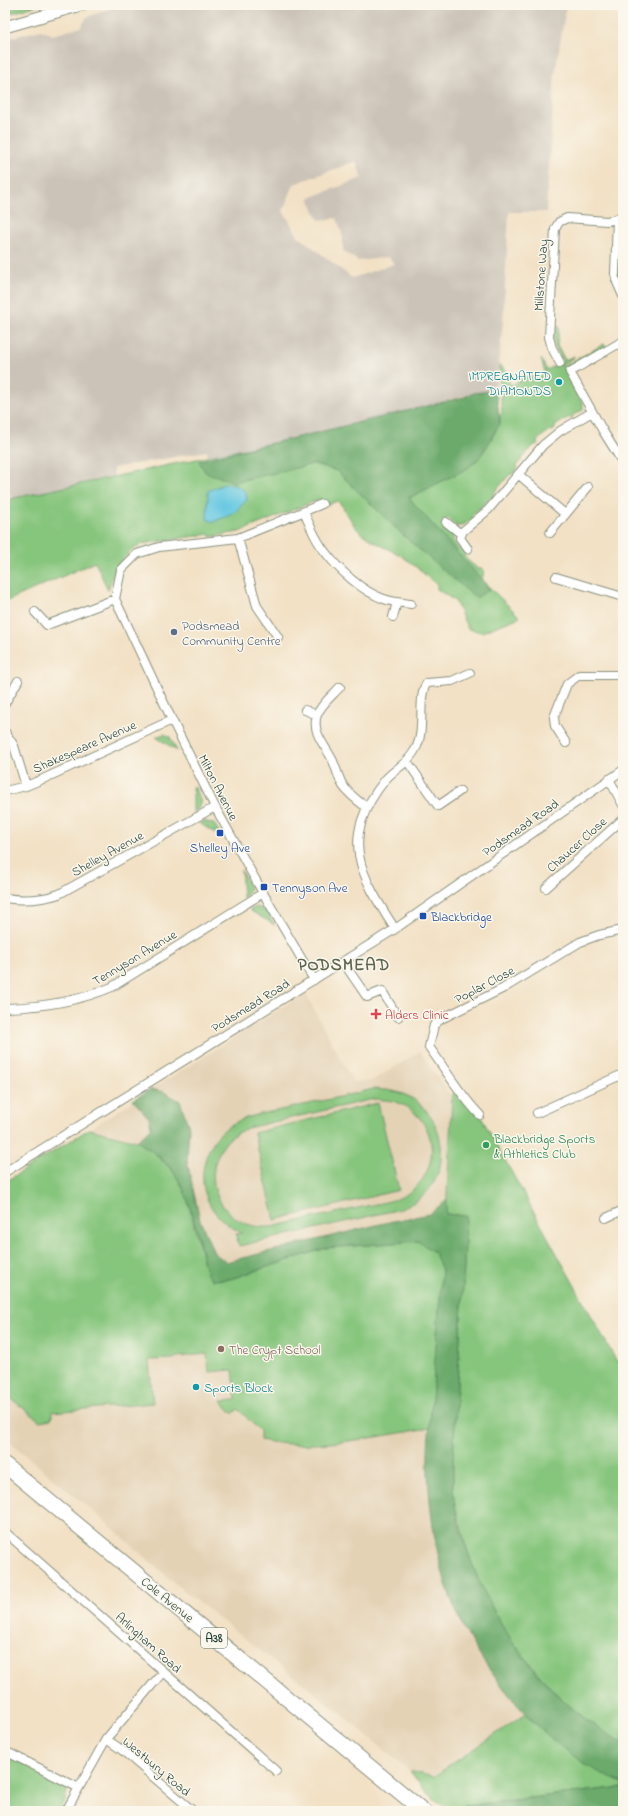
<svg xmlns="http://www.w3.org/2000/svg" width="628" height="1816" font-family="'Indie Flower',sans-serif">
<rect width="100%" height="100%" fill="#fbf7ec"/>
<filter id="ink" filterUnits="userSpaceOnUse"><feTurbulence type="fractalNoise" baseFrequency=".025" numOctaves="2"/><feDisplacementMap in="SourceGraphic" scale="8" xChannelSelector="R" yChannelSelector="G"/><feConvolveMatrix kernelMatrix="1 2 1 2 8 2 1 2 1" color-interpolation-filters="sRGB"/></filter>
<filter id="wash" filterUnits="userSpaceOnUse"><feTurbulence type="fractalNoise" baseFrequency=".012" numOctaves="4" result="noise"/><feDisplacementMap in="SourceGraphic" scale="16" xChannelSelector="R" yChannelSelector="G"/><feGaussianBlur stdDeviation="0.9" result="paint"/><feColorMatrix in="noise" values="0 0 0 0 0 0 0 0 0 0 0 0 0 0 0 0 0 1.4 0 .05"/><feComposite in="paint" operator="in"/></filter>
<g filter="url(#wash)">
<rect width="100%" height="100%" fill="#f2e1c5"/>
<path fill="#e4d2b5" d="M305 993 353 1082 371 1081 420 1052 452 1097 446 1214 429 1443 443 1575 461 1622 474 1646 487 1666 525 1712 521 1717 433 1777 410 1771 324 1700 180 1588 100 1517 5 1438V1182Z"/>
<path fill="#cbc3b8" fill-rule="evenodd" d="M120 5H547L566 7 555 73 546 212H509L503 321 496 390 474 393 377 419 208 457 207 451 113 468 114 476 12 499 10 494 5 495V39L41 30 53 35 81 27 87 17ZM356 161 362 178 309 198 319 220 337 218 343 237V251L358 261 389 257 394 264 352 278 298 236 283 211 294 184Z"/>
<path fill="#85c57c" stroke="#528158" fill-rule="evenodd" d="M5 5H38L5 15Z
M623 228V288L619 277 614 279 619 249 622 247Z
M552 326 559 327 557 346 565 360 574 356V357L562 365 563 367 604 344 606 347 564 370 583 404V410L573 415 572 419 569 417 555 426V429L553 431 549 430 537 441 538 444 533 446 517 465 518 468 513 474H510L493 494 494 497 490 498 472 516 473 518 462 526H456L447 518 442 524 452 533C451 539 458 550 464 552L465 558 478 569H482L484 570 482 581 409 498 475 463 487 447 500 423V416L502 413 499 365 506 371 510 385 520 382 519 379 545 373 541 359 547 370 563 362 555 347Z
M328 431 520 617 482 632 468 629 455 601 437 589V585C426 576 415 565 403 557 384 545 358 539 349 516H347L343 507 337 501 325 506 320 499 239 532 210 537V534L142 544 131 551 119 563 114 572 108 590 95 562 5 602V500Z
M164 734 170 737 177 751 156 737Z
M194 786 201 802 198 809 193 813V787Z
M205 821 214 824 223 838 199 823Z
M241 870 250 887 247 895 243 899Z
M257 907 265 910 275 925 249 910Z
M457 1085 480 1115 617 1362 623 1359V1787L463 1806 460 1811H449L426 1792 410 1771 433 1777 521 1717 525 1712 532 1721 564 1701C514 1652 478 1598 462 1530 459 1520 456 1510 454 1500 451 1467 455 1433 456 1401 460 1339 464 1278 466 1216L446 1214 452 1097Z
M373 1089C384 1090 393 1090 403 1094 437 1106 453 1154 432 1185 425 1196 414 1203 401 1209L239 1246 236 1234 242 1233C221 1223 206 1207 203 1183 201 1165 209 1142 224 1130 241 1115 268 1113 290 1108 317 1102 345 1096 373 1089ZM374 1099C383 1100 393 1100 401 1104 447 1126 439 1189 390 1201L271 1227C222 1231 194 1176 229 1139 234 1134 241 1131 247 1128Z
M378 1103 399 1190 275 1220 254 1133Z
M89 1129 137 1141 153 1152 174 1172 186 1194 206 1272 212 1280 230 1279 326 1248 419 1241 435 1253 442 1270 430 1428C379 1436 309 1452 260 1440V1431L238 1409 233 1414 221 1401 236 1400 233 1370 209 1372 207 1354 177 1357 173 1359 149 1360 153 1403 53 1412 51 1419 40 1421 5 1394V1182Z
M5 1754 61 1783 67 1791 65 1802 59 1811H5Z"/>
<path fill="#6caa6c" stroke="#467450" d="M496 390 500 423 479 458 468 468 409 498 490 589 476 598 407 539 337 471 314 464 234 482 205 472 199 461 464 397 474 393Z
M151 1089 164 1092 180 1101 189 1127 187 1161 200 1220 214 1253 226 1262 393 1221 430 1214 447 1199 446 1214 466 1216C464 1278 460 1339 456 1400 455 1433 451 1467 454 1500 457 1521 464 1542 471 1561 500 1637 551 1704 623 1743V1783C583 1769 542 1733 515 1702 494 1677 475 1652 461 1622 439 1577 430 1522 428 1472 427 1448 430 1424 432 1400 435 1357 439 1313 442 1270L435 1253 418 1241 326 1248 230 1279 212 1280 206 1272C198 1241 193 1200 174 1173 165 1160 151 1150 137 1141L151 1127 149 1118 133 1100Z
M623 1787V1808L599 1811H460L463 1806Z"/>
<path fill="#63c7e1" stroke="#41828a" d="M224 484C233 484 239 486 246 492L247 500 233 514 213 522 207 519 208 491Z"/>
</g>
<g filter="url(#ink)">
<g fill="none" stroke-linecap="round" stroke-linejoin="round">
<defs>
<path id="street" d="M615 274 617 219
M616 280 623 296
M623 341 570 372 603 431 623 463
M560 363 552 348 549 337 555 229 559 222 567 218 607 221 617 219 623 214
M518 474 565 514
M304 512C310 526 316 541 326 553 339 570 363 592 384 599 392 602 402 603 411 604
M446 522 461 534
M550 533 588 487
M238 538 257 606 278 637
M468 549 460 538 463 531 488 510 543 445 560 431 592 412
M556 577 623 597
M35 612 47 625 115 599
M393 617 397 602
M340 687C333 695 321 704 317 715 311 733 326 746 333 761 336 768 338 776 342 784 347 793 358 801 366 807
M5 703 18 681
M305 710 317 715
M5 732 14 746 26 786
M566 743 555 726 554 717 567 684 579 675H623
M407 761 438 806 460 791
M609 779 623 805
M5 791 26 786 43 779 172 720
M546 888 623 819
M5 898C24 901 41 900 59 894L215 807
M395 929C360 874 338 839 385 780 394 769 407 765 415 750 427 730 416 697 427 683L452 681 470 673
M343 962 367 997 382 991 398 1017
M314 980 263 893 215 807 172 720 115 599 121 570 137 554 159 547 238 538 322 504
M5 1008C43 1007 77 1002 112 987L263 893
M537 1113 623 1074
M480 1115C460 1095 446 1070 429 1047L434 1025 441 1019 504 988 580 942 599 935 623 930
M5 1172 395 929 623 770
M606 1218 623 1210
M5 1532 276 1771
M106 1739 122 1750 193 1811
M5 1742V1751L79 1788
M66 1811 106 1739 163 1672"/>
<path id="secondary" d="M5 27 81 5"/>
<path id="highway" d="M5 1465 423 1811"/>
</defs>
<use href="#street" stroke="#888f7c" stroke-width="10"/>
<use href="#secondary" stroke="#888f7c" stroke-width="13"/>
<use href="#highway" stroke="#888f7c" stroke-width="17"/>
<use href="#street" stroke="#fff" stroke-width="8"/>
<use href="#secondary" stroke="#fff" stroke-width="11"/>
<use href="#highway" stroke="#fff" stroke-width="15"/>
</g>
</g>
<g fill="#0f9aa8" stroke="#fbf7ec" stroke-width="1.5">
<circle cx="559" cy="382" r="4"/>
<circle cx="196" cy="1387" r="4"/>
</g>
<circle fill="#5c6f8a" stroke="#fbf7ec" stroke-width="1.5" cx="174" cy="632" r="4"/>
<g fill="#1a4fb4" stroke="#fbf7ec" stroke-width="1.5">
<rect x="216" y="829" width="8" height="8" rx="2"/>
<rect x="260" y="883" width="8" height="8" rx="2"/>
<rect x="419" y="912" width="8" height="8" rx="2"/>
</g>
<path fill="#e0444e" stroke="#fbf7ec" stroke-width="1.5" d="M374 1008h4v4h4v4h-4v4h-4v-4h-4v-4h4z"/>
<circle fill="#2e9e5b" stroke="#fbf7ec" stroke-width="1.5" cx="486" cy="1145" r="4"/>
<circle fill="#8d6e63" stroke="#fbf7ec" stroke-width="1.5" cx="221" cy="1349" r="4"/>
<g text-anchor="middle" stroke-width="3" stroke-linejoin="round" paint-order="stroke">
<rect fill="#fbf7ec" stroke="#61756b" stroke-width="1" x="201" y="1628" width="26" height="20" rx="3"/>
<g font-size="12" font-weight="bold" fill="#1f3d34">
<text x="214" y="1642">A38</text>
</g>
<g font-size="13" fill="#1f3d34" stroke="#fbf7ec">
<text transform="translate(540 275) rotate(-86)" y="5">Millstone Way</text>
<text transform="translate(84 746) rotate(-24)" y="5">Shakespeare Avenue</text>
<text transform="translate(219 787) rotate(63)" y="5">Milton Avenue</text>
<text transform="translate(520 827) rotate(-35)" y="5">Podsmead Road</text>
<text transform="translate(576 844) rotate(-42)" y="5">Chaucer Close</text>
<text transform="translate(107 853) rotate(-29)" y="5">Shelley Avenue</text>
<text transform="translate(134 957) rotate(-31)" y="5">Tennyson Avenue</text>
<text transform="translate(484 984) rotate(-28)" y="5">Poplar Close</text>
<text transform="translate(250 1005) rotate(-32)" y="5">Podsmead Road</text>
<text transform="translate(168 1599) rotate(39)" y="5">Cole Avenue</text>
<text transform="translate(149 1642) rotate(42)" y="5">Arlingham Road</text>
<text transform="translate(157 1766) rotate(40)" y="5">Westbury Road</text>
</g>
<g font-size="13" fill="#0d838f" stroke="#fbf7ec" text-anchor="end">
<text x="551" y="380">IMPREGNATED<tspan x="551" dy="15">DIAMONDS</tspan></text>
<text x="204" y="1392" text-anchor="start">Sports Block</text>
</g>
<g font-size="13" fill="#4e5e75" stroke="#fbf7ec" text-anchor="start">
<text x="182" y="630">Podsmead<tspan x="182" dy="15">Community Centre</tspan></text>
</g>
<g font-size="13" fill="#164399" stroke="#fbf7ec" text-anchor="start">
<text x="220" y="852" text-anchor="middle">Shelley Ave</text>
<text x="272" y="892">Tennyson Ave</text>
<text x="431" y="921">Blackbridge</text>
</g>
<g font-size="13" fill="#be3a42" stroke="#fbf7ec" text-anchor="start">
<text x="385" y="1019">Alders Clinic</text>
</g>
<g font-size="13" fill="#27864d" stroke="#fbf7ec" text-anchor="start">
<text x="494" y="1143">Blackbridge Sports<tspan x="494" dy="15">&amp; Athletics Club</tspan></text>
</g>
<g font-size="13" fill="#785e54" stroke="#fbf7ec" text-anchor="start">
<text x="229" y="1354">The Crypt School</text>
</g>
<g font-size="17" font-weight="bold" letter-spacing="1" fill="#5d6550" stroke="#fbf7ec">
<text x="344" y="970">PODSMEAD</text>
</g>
</g>
<rect width="628" height="1816" fill="none" stroke="#fbf7ec" stroke-width="20"/>
</svg>
